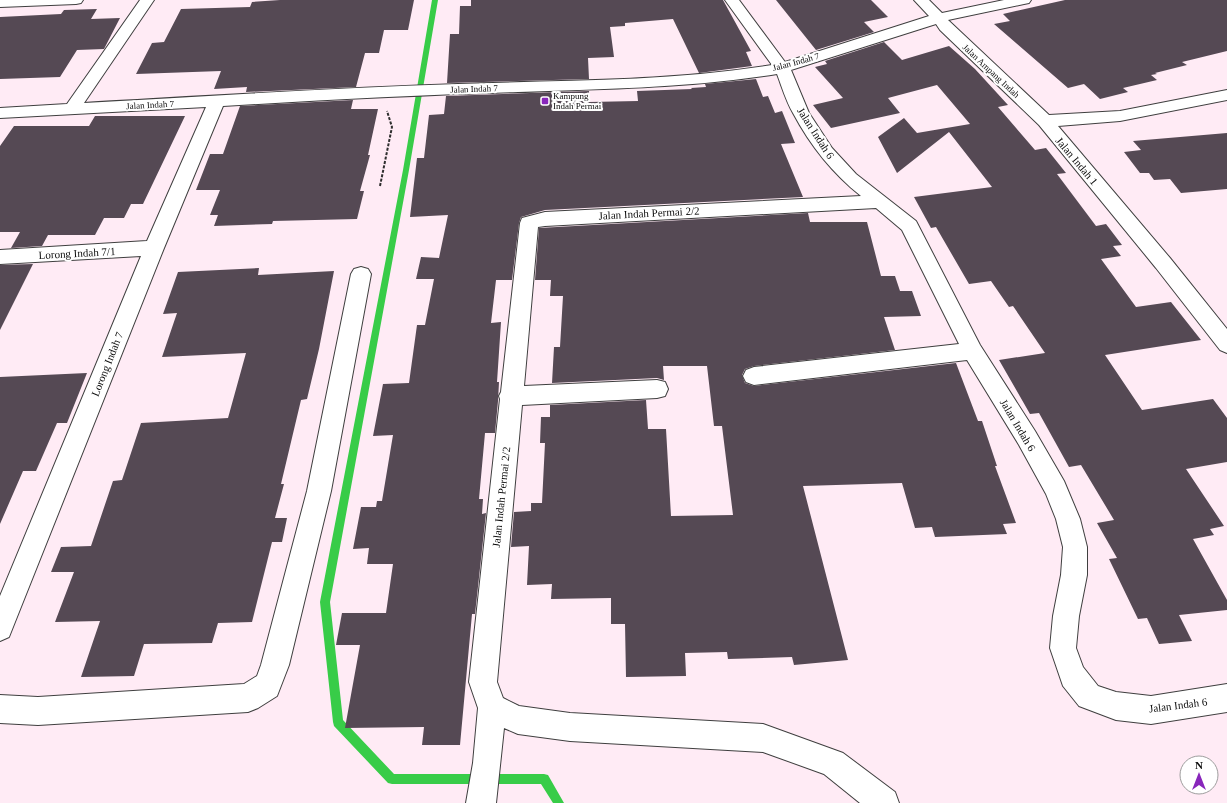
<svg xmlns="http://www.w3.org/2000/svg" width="1227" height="803" font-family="'Times New Roman',serif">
<rect width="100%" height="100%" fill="#ffebf5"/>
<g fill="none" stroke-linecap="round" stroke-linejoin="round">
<path fill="#38cc48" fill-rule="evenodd" d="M432 0H438L409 170 330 602 343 720 394 774H544L548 775 564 803H553L541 784H392L388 783 334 726 333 722 320 602 403 170Z"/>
</g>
<path fill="#554954" d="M280 0H414L408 30H384L379 53H365L356 87 246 92 247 87 214 89 221 71 136 74 152 43 164 42 181 9 250 7 252 2Z
M471 0H723L751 51 746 52 752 66 699 73 673 19 625 23V26L610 27 614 57 588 58 589 79 447 83 450 34H459L460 6H471Z
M776 0H871L888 17 864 22 874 32 816 50Z
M1065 0H1227V51L1182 62 1187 65 1155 73 1157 74 1151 75 1157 80 1123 88 1128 92 1100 99 1084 84 1068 88 994 24 1010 21 1003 14Z
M97 9 91 19 120 18 104 49 77 50 60 77 0 79V17L61 14 64 10Z
M884 42 902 60 949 46 975 69 1008 105 998 107 1035 150 1046 148 1066 173 1057 174 1096 226 1106 224 1122 245 1113 246 1121 256 1101 259 1136 307 1171 302 1201 340 1105 355 1142 410 1213 399 1227 418V462L1186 469 1224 526 1210 529 1214 535 1193 539 1227 600V610L1179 615 1192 641 1159 644 1147 618 1138 619 1109 559 1117 558 1097 523 1114 520 1081 465 1069 467 1039 413 1030 414 999 360 1045 353 1013 306 1009 307 991 281 969 284 936 227 931 228 914 197 992 187 949 132 897 173 878 137 904 118 917 133 970 124 937 85 888 98 900 113 831 128 813 105 843 98 815 67 827 64 825 61Z
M756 79 763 97 768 96 775 113 782 111 795 143 781 144 803 197 545 210 521 217 519 223 512 280H496L491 323 501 322 497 382H499L498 401 495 433H485L479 499H483L482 514 486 513 475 614H472L460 745H422L424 727 345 728 360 645H336L342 613H386L393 564H367L369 548 353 549 361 507H376L377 501H382L393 435 373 436 383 384 409 383 417 325H425L434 279H416L421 257 439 258 448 215 410 217 417 158H424L429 115 444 114 446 96 589 91V102L638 101 637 91 692 89 691 88 706 87 705 84Z
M353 100 351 109H378L368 155H370L360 191H364L357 219 273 221 272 224 214 226 218 215H210L220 190H196L210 154H223L240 106Z
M95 116H185L143 204H131L124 218H104L95 235H48L42 246 11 248 20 232H0V146L14 126H89Z
M1227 133V189L1181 193 1170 179 1154 180 1149 173H1140L1124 152 1141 150 1133 141Z
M808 213 810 222H867L881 276H895L900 291H912L921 316 884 317 895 350 754 366 745 369 742 375 745 383 754 386 956 363 978 421H982L997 466H995L1016 523 1003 524 1007 534 935 537 932 527 915 528 902 483 803 486 848 660 794 665 792 657 728 659 727 652 685 653 686 676 626 677 625 624H611V598L551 599 552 584 527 585 529 546 511 547 514 512 531 511V503H542L545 443H540L541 417H550V405L646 400 648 429H666L671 516 733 515 722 426H714L707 366H663L664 380 657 378 552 383 554 347H560L563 296H550L551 280H535L539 228Z
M33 264 0 330V265Z
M259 268 258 275 334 271 319 349 307 399 301 400 281 484H284L275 518H287L282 542H272L252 622 218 623 212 643 144 644 134 676 81 677 100 621 55 622 74 572H51L61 547 91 546 113 481 122 480 141 423 228 418 246 353 162 357 177 313 163 314 178 272Z
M87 373 67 423H57L36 471H23L0 524V377Z"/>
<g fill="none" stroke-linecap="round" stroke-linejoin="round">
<defs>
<path id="minor" d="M0 0H83L81 3 76 4 0 7Z
M140 0H154L84 103C209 96 333 88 458 84 562 80 668 82 772 65L725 0H739L785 62 929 16 914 0H929L942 13 1004 0H1031L1029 3 1024 4 948 20 1049 115 1120 111 1227 90V100L1120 121 1058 126 1170 258 1227 329V353L1220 350 1156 268 1039 125 940 30 936 24 791 70 809 113 832 148 856 174 916 221 980 345 1035 431 1064 481 1080 519 1087 547V575L1079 616 1076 648 1083 667 1098 686 1116 692 1151 696 1227 684V712L1151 724 1116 720 1079 706 1063 686 1050 648 1053 616 1061 575 1063 547 1056 519 1046 494 1019 445 967 360 754 385 746 382 743 376 746 370 754 367 959 344 902 230 876 208 545 226 538 227 524 386 657 380 665 382 668 389 665 396 657 398 522 405 497 682 503 698 519 706 570 713 763 724 843 753 895 792 899 803H860L824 774 763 752 570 741 518 734 504 728 496 803H466L473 763 478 708 469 682 500 399 499 396 501 392 520 223 522 218 545 212 861 196C832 173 810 145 793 113 786 101 782 87 777 74 691 88 605 89 518 92 419 95 321 100 223 106L164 248 9 637 0 641V596L141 256 0 264V250L147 241 206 107 0 118V108L67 104Z
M361 267 368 269 371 274 331 491 289 665 277 696 258 708 248 712 38 725 0 723V695L38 697 244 684 257 676 261 665 307 491 351 274 354 269Z"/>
</defs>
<use href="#minor" stroke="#3f3f3f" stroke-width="2"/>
<path stroke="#2e2e2e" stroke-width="2" stroke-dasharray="3 1.5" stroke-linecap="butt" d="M380 186 392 127 387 111"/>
<use href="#minor" fill="#fff" fill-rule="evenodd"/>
</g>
<rect fill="#8826bb" stroke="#fff" stroke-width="1.5" x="541" y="97" width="8" height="8" rx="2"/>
<g text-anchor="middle" stroke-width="4" stroke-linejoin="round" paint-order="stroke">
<g font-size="9" fill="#0c0c0c" stroke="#fff">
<text transform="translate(796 62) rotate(-15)" y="3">Jalan Indah 7</text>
<text transform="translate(991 71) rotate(43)" y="3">Jalan Ampang Indah</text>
<text transform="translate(474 89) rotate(-2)" y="3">Jalan Indah 7</text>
<text transform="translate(150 105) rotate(-3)" y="3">Jalan Indah 7</text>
</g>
<g font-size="9" fill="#0c0c0c" stroke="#fff" text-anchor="start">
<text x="553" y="99">Kampung<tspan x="553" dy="10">Indah Permai</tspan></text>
</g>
<g font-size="11" fill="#0c0c0c" stroke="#fff">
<text transform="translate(816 133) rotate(57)" y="4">Jalan Indah 6</text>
<text transform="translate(1077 161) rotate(50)" y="4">Jalan Indah 1</text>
<text transform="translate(649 213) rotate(-3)" y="4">Jalan Indah Permai 2/2</text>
<text transform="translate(77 253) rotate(-3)" y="4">Lorong Indah 7/1</text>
<text transform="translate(107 364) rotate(-68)" y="4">Lorong Indah 7</text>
<text transform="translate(1018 425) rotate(59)" y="4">Jalan Indah 6</text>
<text transform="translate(501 497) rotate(-84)" y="4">Jalan Indah Permai 2/2</text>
<text transform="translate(1178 705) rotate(-7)" y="4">Jalan Indah 6</text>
</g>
</g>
<g transform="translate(1199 775)"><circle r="19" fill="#ffffff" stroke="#9e9e9e"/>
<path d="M0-3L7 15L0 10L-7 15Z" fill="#8826bb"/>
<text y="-6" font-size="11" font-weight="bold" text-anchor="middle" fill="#0c0c0c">N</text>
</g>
</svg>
